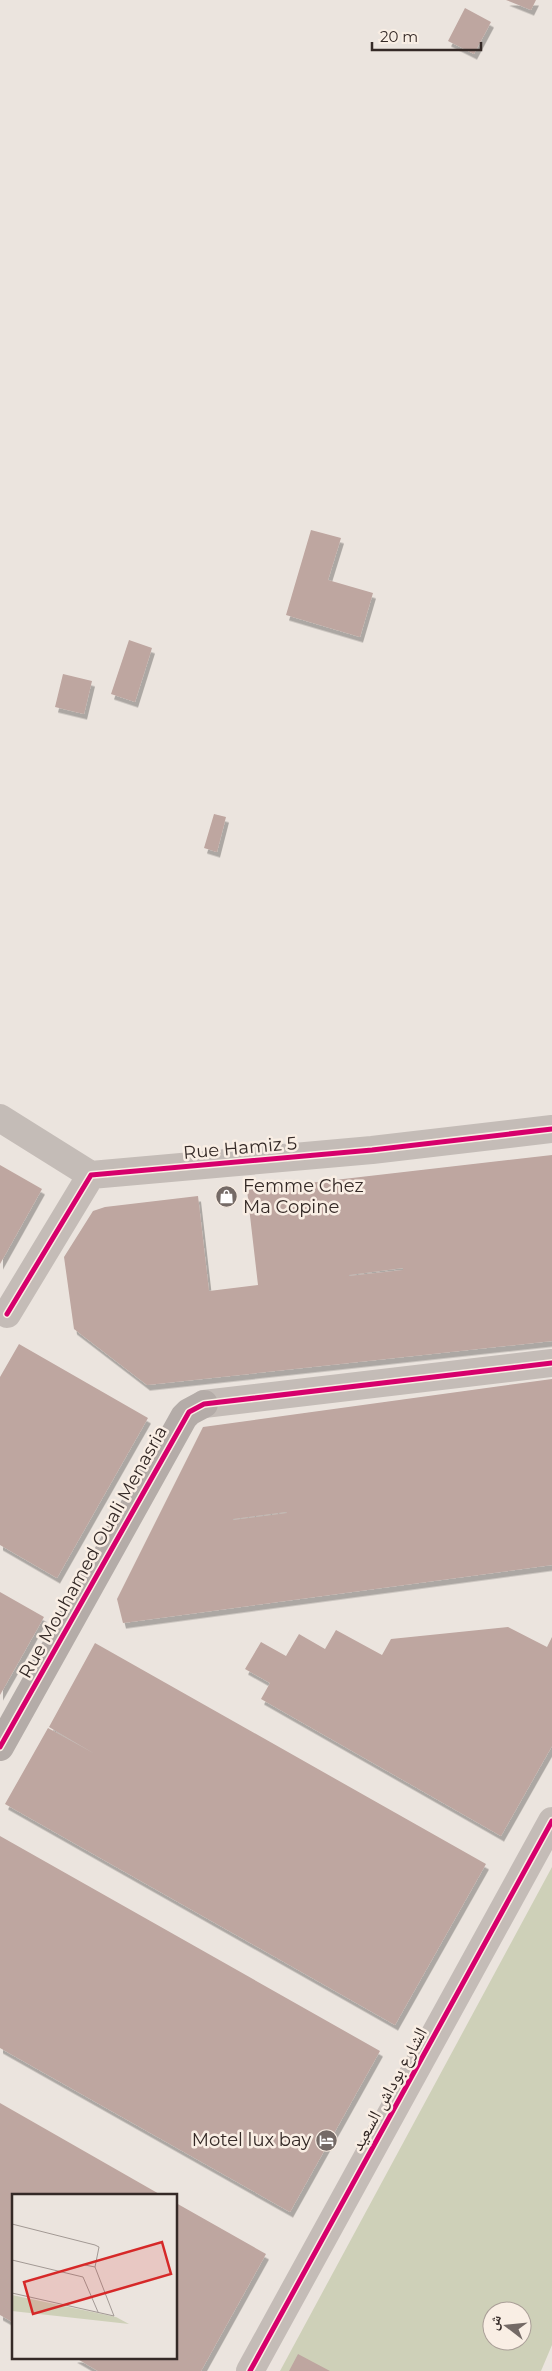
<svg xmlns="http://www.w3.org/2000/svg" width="552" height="2371" font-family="Montserrat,'Noto Naskh Arabic',sans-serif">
<defs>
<filter id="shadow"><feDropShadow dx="3" dy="5.5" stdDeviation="0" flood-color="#0004"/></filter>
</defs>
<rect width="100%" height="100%" fill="#ebe4de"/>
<path fill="#ced0b8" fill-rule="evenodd" d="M552 1867V2345L541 2371H280ZM492 2311H522V2341H492Z"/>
<path fill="#bea6a0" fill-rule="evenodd" filter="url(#shadow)" d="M506 0H536L531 10Z
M465 8 491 22 474 54 448 41Z
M311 530 341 538 328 580 373 593 360 637 286 615Z
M129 640 152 648 135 702 111 694Z
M63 674 92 681 84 714 55 707Z
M214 814 226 817 217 852 204 848Z
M552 1155V1341L147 1385 74 1329 64 1257 93 1211 105 1207 198 1196 209 1291 258 1285 247 1190ZM403 1268V1270L349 1276V1275Z
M0 1165 42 1189 0 1264Z
M19 1344 148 1418 57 1578 0 1545V1377Z
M552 1379V1565L123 1623 117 1599 203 1427ZM286 1512 287 1513 233 1520V1519Z
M0 1592 44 1617 0 1695Z
M508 1627 547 1647 552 1637V1746L501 1836 261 1699 270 1683 245 1669 261 1642 286 1656 299 1634 325 1649 336 1630 382 1655 391 1639Z
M95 1643 486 1864 395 2025 5 1804 48 1728 95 1754 49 1727Z
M0 1836 380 2051 290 2212 0 2048Z
M0 2103 161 2195H14V2323L0 2315Z
M176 2203 266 2254 201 2371H98L74 2357H176Z
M298 2354 330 2371H289Z"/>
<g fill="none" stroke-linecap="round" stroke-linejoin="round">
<path stroke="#c4bcb7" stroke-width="28" d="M0 1118 91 1175
M7 1314 91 1175 372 1150 552 1129
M204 1404 552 1363
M250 2371 552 1821"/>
<path stroke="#b4aca8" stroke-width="28" d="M0 1747 184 1417 189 1412 204 1404"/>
<defs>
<path id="cycleway" d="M7 1314 91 1175 372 1150 552 1129
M0 1747 189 1412 204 1404 552 1363
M250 2371 552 1821"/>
</defs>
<use href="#cycleway" stroke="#f9eee4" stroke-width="8"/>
<use href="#cycleway" stroke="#d6006c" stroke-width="5"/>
</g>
<defs>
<symbol id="shop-disc" viewBox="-11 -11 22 22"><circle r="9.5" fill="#746a66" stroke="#f9eee4"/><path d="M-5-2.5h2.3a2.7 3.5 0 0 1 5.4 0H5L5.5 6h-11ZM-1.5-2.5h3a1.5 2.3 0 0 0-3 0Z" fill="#fff"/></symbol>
<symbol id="hotel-disc" viewBox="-11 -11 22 22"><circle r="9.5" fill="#746a66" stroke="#f9eee4"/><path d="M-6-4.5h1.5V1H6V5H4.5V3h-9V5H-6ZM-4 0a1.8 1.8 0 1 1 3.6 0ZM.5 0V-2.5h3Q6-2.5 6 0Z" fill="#fff"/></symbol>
</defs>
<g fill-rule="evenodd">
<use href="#shop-disc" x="214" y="1184" width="25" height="25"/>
<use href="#hotel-disc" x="314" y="2128" width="25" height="25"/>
</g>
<g text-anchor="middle" stroke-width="5" stroke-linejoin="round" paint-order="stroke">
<g font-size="18" fill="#342926" stroke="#f9eee4">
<text transform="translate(240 1148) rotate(-5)" y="6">Rue Hamiz 5</text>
<text transform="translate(93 1552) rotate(-61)" y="6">Rue Mouhamed Ouali Menasria</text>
<text transform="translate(389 2089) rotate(-61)" y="6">الشارع بوداش السعيد</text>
</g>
<g font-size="18" fill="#342926" stroke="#f9eee4" text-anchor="start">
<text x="243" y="1192">Femme Chez<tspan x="243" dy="21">Ma Copine</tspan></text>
<text x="311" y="2146" text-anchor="end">Motel lux bay</text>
</g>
</g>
<g transform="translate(12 2194)">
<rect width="165" height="165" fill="#ebe4de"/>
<path d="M0 101 104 123 117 130 0 117Z" fill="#ced0b8"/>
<path fill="none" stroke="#a29994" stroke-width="1" d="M0 30 83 51 87 53 83 73M0 66 71 83 86 118M73 71 83 73 102 122M0 99 102 122"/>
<path fill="#d62828" fill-opacity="0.15" stroke="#d62828" stroke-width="2.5" d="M150 48 159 80 21 120 12 88Z"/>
<rect width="165" height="165" fill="none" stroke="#342926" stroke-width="2.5"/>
</g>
<g transform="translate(507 2326) rotate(286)"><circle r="24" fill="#f9eee4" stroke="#aa9f98"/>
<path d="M0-4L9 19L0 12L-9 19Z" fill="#746a66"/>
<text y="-8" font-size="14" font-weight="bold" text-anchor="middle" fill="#342926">ش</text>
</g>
<path d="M372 42v8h109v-8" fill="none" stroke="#342926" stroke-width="2.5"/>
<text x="380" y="42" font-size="15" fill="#342926" stroke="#f9eee4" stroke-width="4" paint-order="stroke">20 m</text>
</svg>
